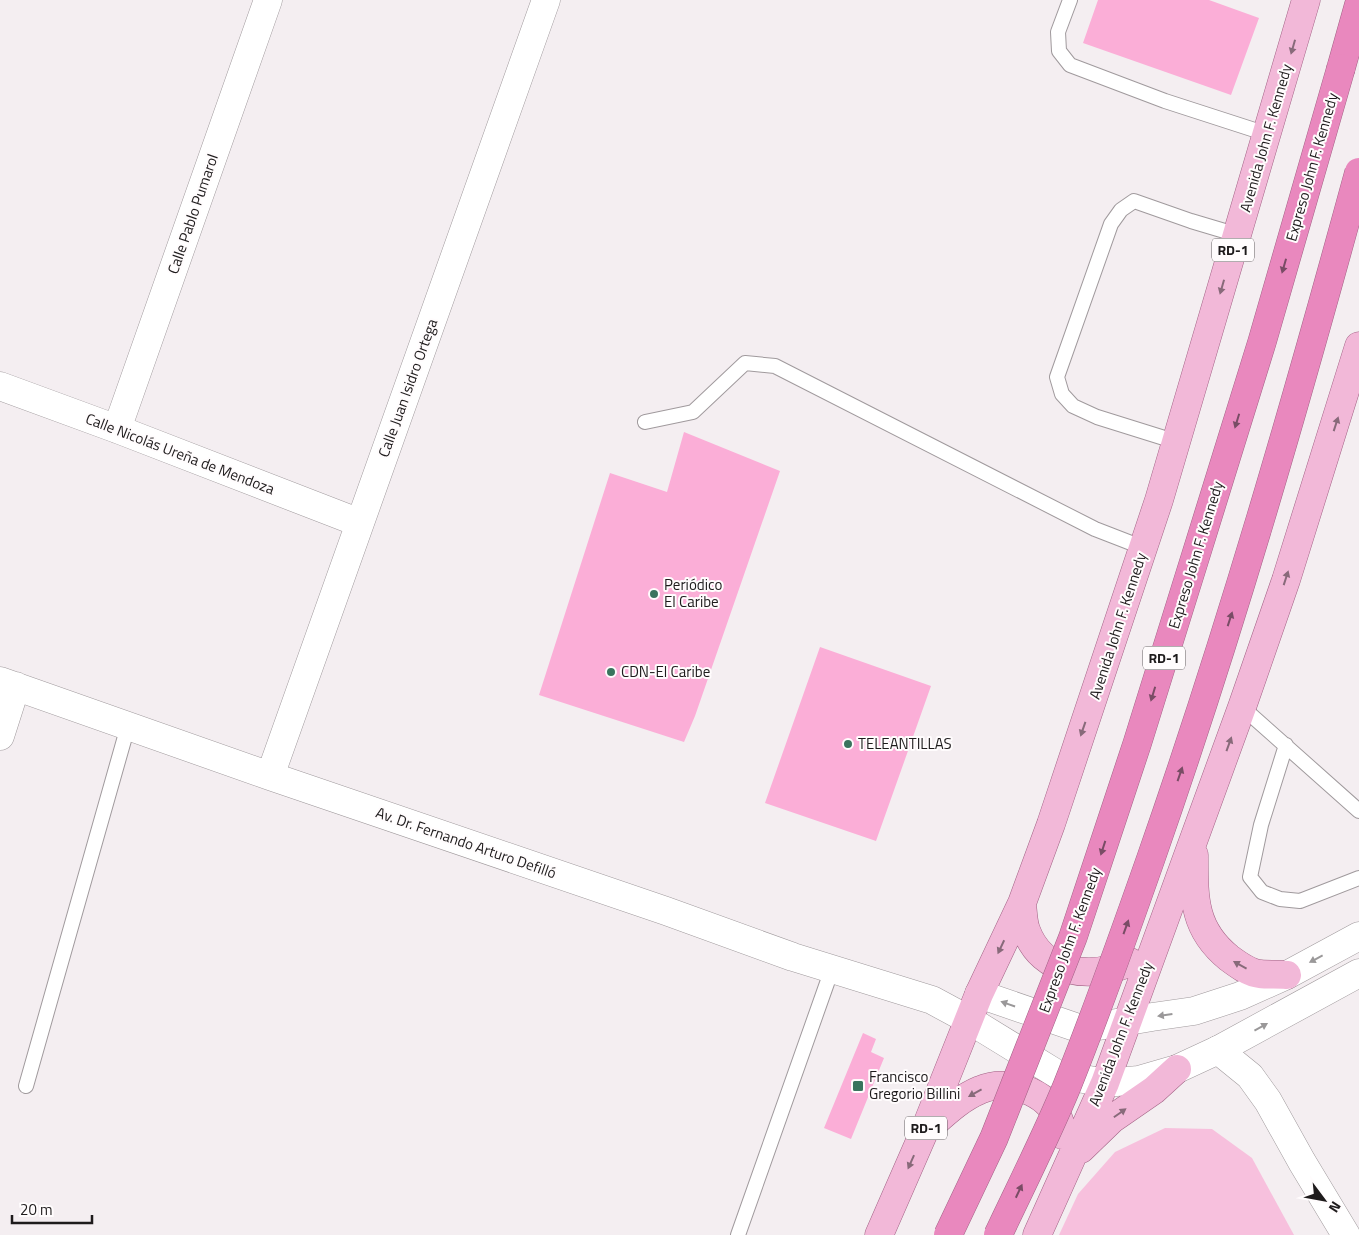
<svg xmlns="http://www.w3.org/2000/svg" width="1359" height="1235" font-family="'Titillium Web',sans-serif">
<rect width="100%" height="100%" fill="#f4eef1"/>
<path fill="#f7c0dd" d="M1165 1128 1212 1129 1252 1158 1294 1235H1059L1078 1194 1115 1152Z"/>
<path fill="#fbaed7" d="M1098 0H1209L1259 18 1231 95 1083 43Z
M684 432 780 471 695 716 684 742 539 695 610 473 667 492Z
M820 647 931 686 876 841 765 803Z
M863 1033 876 1039 871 1052 884 1058 851 1139 824 1128Z"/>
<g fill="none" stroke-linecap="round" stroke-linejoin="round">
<defs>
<path id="lane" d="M1070 0 1058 32 1059 51 1070 65 1165 101 1267 134
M645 422 693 412 745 363 775 366 1095 529 1144 548
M1177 442 1097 417 1073 406 1062 394 1057 377 1111 224 1121 210 1134 201 1191 221 1238 235
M1242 707 1359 811
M1286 745 1261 825 1250 877 1262 892 1280 899 1300 901 1359 878
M26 1086 128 726
M738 1235 832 969"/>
<path id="street" d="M0 386 117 429 360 523
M117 429 268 0
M0 681 270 776 666 911 793 957 932 1000 969 1020
M0 736 16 686
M270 776 546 0
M1218 1050 1250 1076 1268 1101 1302 1162 1346 1235"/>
<path id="secondary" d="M979 994 1081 1029 1152 1017 1194 1011 1240 996 1287 975 1359 936
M969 1020 1057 1074 1105 1083 1139 1080 1177 1069 1218 1050 1359 973"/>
<path id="primary" d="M1194 855C1194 898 1193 929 1229 958 1237 964 1249 973 1260 974 1268 975 1278 974 1287 975
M1022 903C1023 912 1023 922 1026 930 1042 975 1092 980 1130 962
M927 1129C943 1115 960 1098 980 1090 1008 1078 1047 1091 1059 1120 1061 1125 1061 1130 1062 1135
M1081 1149 1112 1119 1154 1090 1177 1069
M879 1235 924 1132 979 994 1022 903 1051 824 1159 500 1306 0
M1037 1235 1105 1083 1242 707 1286 580 1359 346"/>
<path id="highway" d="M1341 68 1359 4"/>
</defs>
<use href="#lane" stroke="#a09a9d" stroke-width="16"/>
<use href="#street" stroke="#a09a9d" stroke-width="29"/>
<use href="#secondary" stroke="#a09a9d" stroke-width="29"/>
<use href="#primary" stroke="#a26285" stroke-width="29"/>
<use href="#highway" stroke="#a26285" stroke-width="29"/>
<use href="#lane" stroke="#fff" stroke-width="14"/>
<use href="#street" stroke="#fff" stroke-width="28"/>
<use href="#secondary" stroke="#fff" stroke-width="28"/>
<use href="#primary" stroke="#f2b8d8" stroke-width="28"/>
<use href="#highway" stroke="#e988be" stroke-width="28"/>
<defs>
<path id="highway-bridge" d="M948 1235 994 1138 1073 937 1137 744 1199 545 1262 342 1341 68
M998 1235C1021 1186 1046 1137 1067 1086 1097 1011 1124 935 1151 858 1230 632 1296 403 1359 172"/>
</defs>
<use href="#highway-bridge" stroke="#a26285" stroke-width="29" stroke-linecap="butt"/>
<use href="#highway-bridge" stroke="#e988be" stroke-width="28"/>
</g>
<defs><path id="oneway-solid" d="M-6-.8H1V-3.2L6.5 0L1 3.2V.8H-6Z" transform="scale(1.25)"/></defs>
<g fill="#886a7a">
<use href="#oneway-solid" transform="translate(1293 47) rotate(106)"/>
<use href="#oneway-solid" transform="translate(1222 287) rotate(106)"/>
<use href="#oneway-solid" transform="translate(1336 424) rotate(-72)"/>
<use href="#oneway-solid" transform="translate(1286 578) rotate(-72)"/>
<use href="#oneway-solid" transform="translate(1083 729) rotate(109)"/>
<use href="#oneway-solid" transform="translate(1229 744) rotate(-70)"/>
<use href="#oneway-solid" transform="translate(1001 947) rotate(115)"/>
<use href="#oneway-solid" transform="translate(1240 965) rotate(-151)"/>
<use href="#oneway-solid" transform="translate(975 1093) rotate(151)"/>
<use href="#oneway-solid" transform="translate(1120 1113) rotate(-35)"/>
<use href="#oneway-solid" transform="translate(911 1162) rotate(114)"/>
</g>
<g fill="#794c65">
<use href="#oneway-solid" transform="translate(1284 266) rotate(106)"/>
<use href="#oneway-solid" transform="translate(1237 421) rotate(107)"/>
<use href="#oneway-solid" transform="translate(1230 619) rotate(-72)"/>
<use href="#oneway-solid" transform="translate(1153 694) rotate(107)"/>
<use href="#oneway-solid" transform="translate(1180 774) rotate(-71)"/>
<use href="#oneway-solid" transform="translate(1103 848) rotate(108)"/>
<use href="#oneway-solid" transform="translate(1126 927) rotate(-70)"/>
<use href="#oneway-solid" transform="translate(1019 1191) rotate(-65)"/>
</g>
<g fill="#9a9899">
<use href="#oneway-solid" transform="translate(1316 959) rotate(152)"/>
<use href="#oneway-solid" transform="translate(1008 1004) rotate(-161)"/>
<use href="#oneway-solid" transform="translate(1165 1015) rotate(172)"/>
<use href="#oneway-solid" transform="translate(1261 1027) rotate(-29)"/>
</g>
<g fill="#3a745e" stroke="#fffcfd" stroke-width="2">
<circle cx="654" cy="594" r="5"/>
<circle cx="611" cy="672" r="5"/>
<circle cx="848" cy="744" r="5"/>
<rect x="852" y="1080" width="12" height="12" rx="2.5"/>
</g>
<g text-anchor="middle" stroke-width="4" stroke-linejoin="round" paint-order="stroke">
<g fill="#fffcfd" stroke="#625e60" stroke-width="1">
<rect x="1212" y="238.5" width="42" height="23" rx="4"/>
<rect x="1143" y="646.5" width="42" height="23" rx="4"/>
<rect x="905" y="1116.5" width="42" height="23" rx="4"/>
</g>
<g font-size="14" font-weight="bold" fill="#1e1b1c">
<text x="1233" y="255">RD-1</text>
<text x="1164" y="663">RD-1</text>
<text x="926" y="1133">RD-1</text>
</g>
<g font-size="15" fill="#1e1b1c" stroke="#fffcfd">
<text transform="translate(1266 138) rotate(-74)" y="5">Avenida John F. Kennedy</text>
<text transform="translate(1312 167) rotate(-74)" y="5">Expreso John F. Kennedy</text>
<text transform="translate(193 214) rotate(-71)" y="5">Calle Pablo Pumarol</text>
<text transform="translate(408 388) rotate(-70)" y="5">Calle Juan Isidro Ortega</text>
<text transform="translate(180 454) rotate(21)" y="5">Calle Nicolás Ureña de Mendoza</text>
<text transform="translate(1196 555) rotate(-73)" y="5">Expreso John F. Kennedy</text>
<text transform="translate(1118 626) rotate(-72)" y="5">Avenida John F. Kennedy</text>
<text transform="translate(466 843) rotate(19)" y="5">Av. Dr. Fernando Arturo Defilló</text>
<text transform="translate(1070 940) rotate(-70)" y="5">Expreso John F. Kennedy</text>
<text transform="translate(1121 1034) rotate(-69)" y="5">Avenida John F. Kennedy</text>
</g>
<g font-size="15" fill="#1e1b1c" stroke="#fffcfd" text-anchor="start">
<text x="664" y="590">Periódico<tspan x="664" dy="17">El Caribe</tspan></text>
<text x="621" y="677">CDN-El Caribe</text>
<text x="858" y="749">TELEANTILLAS</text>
<text x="869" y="1082">Francisco<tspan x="869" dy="17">Gregorio Billini</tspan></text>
</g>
</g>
<g transform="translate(1324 1200) rotate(122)" stroke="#fffcfd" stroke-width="4" paint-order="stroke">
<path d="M0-4L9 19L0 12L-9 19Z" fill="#1e1b1c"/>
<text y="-8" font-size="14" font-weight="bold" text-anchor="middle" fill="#1e1b1c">N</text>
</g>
<path d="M12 1215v8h80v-8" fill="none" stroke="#1e1b1c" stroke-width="2.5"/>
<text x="20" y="1215" font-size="15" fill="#1e1b1c" stroke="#fffcfd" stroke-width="4" paint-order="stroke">20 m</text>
</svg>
